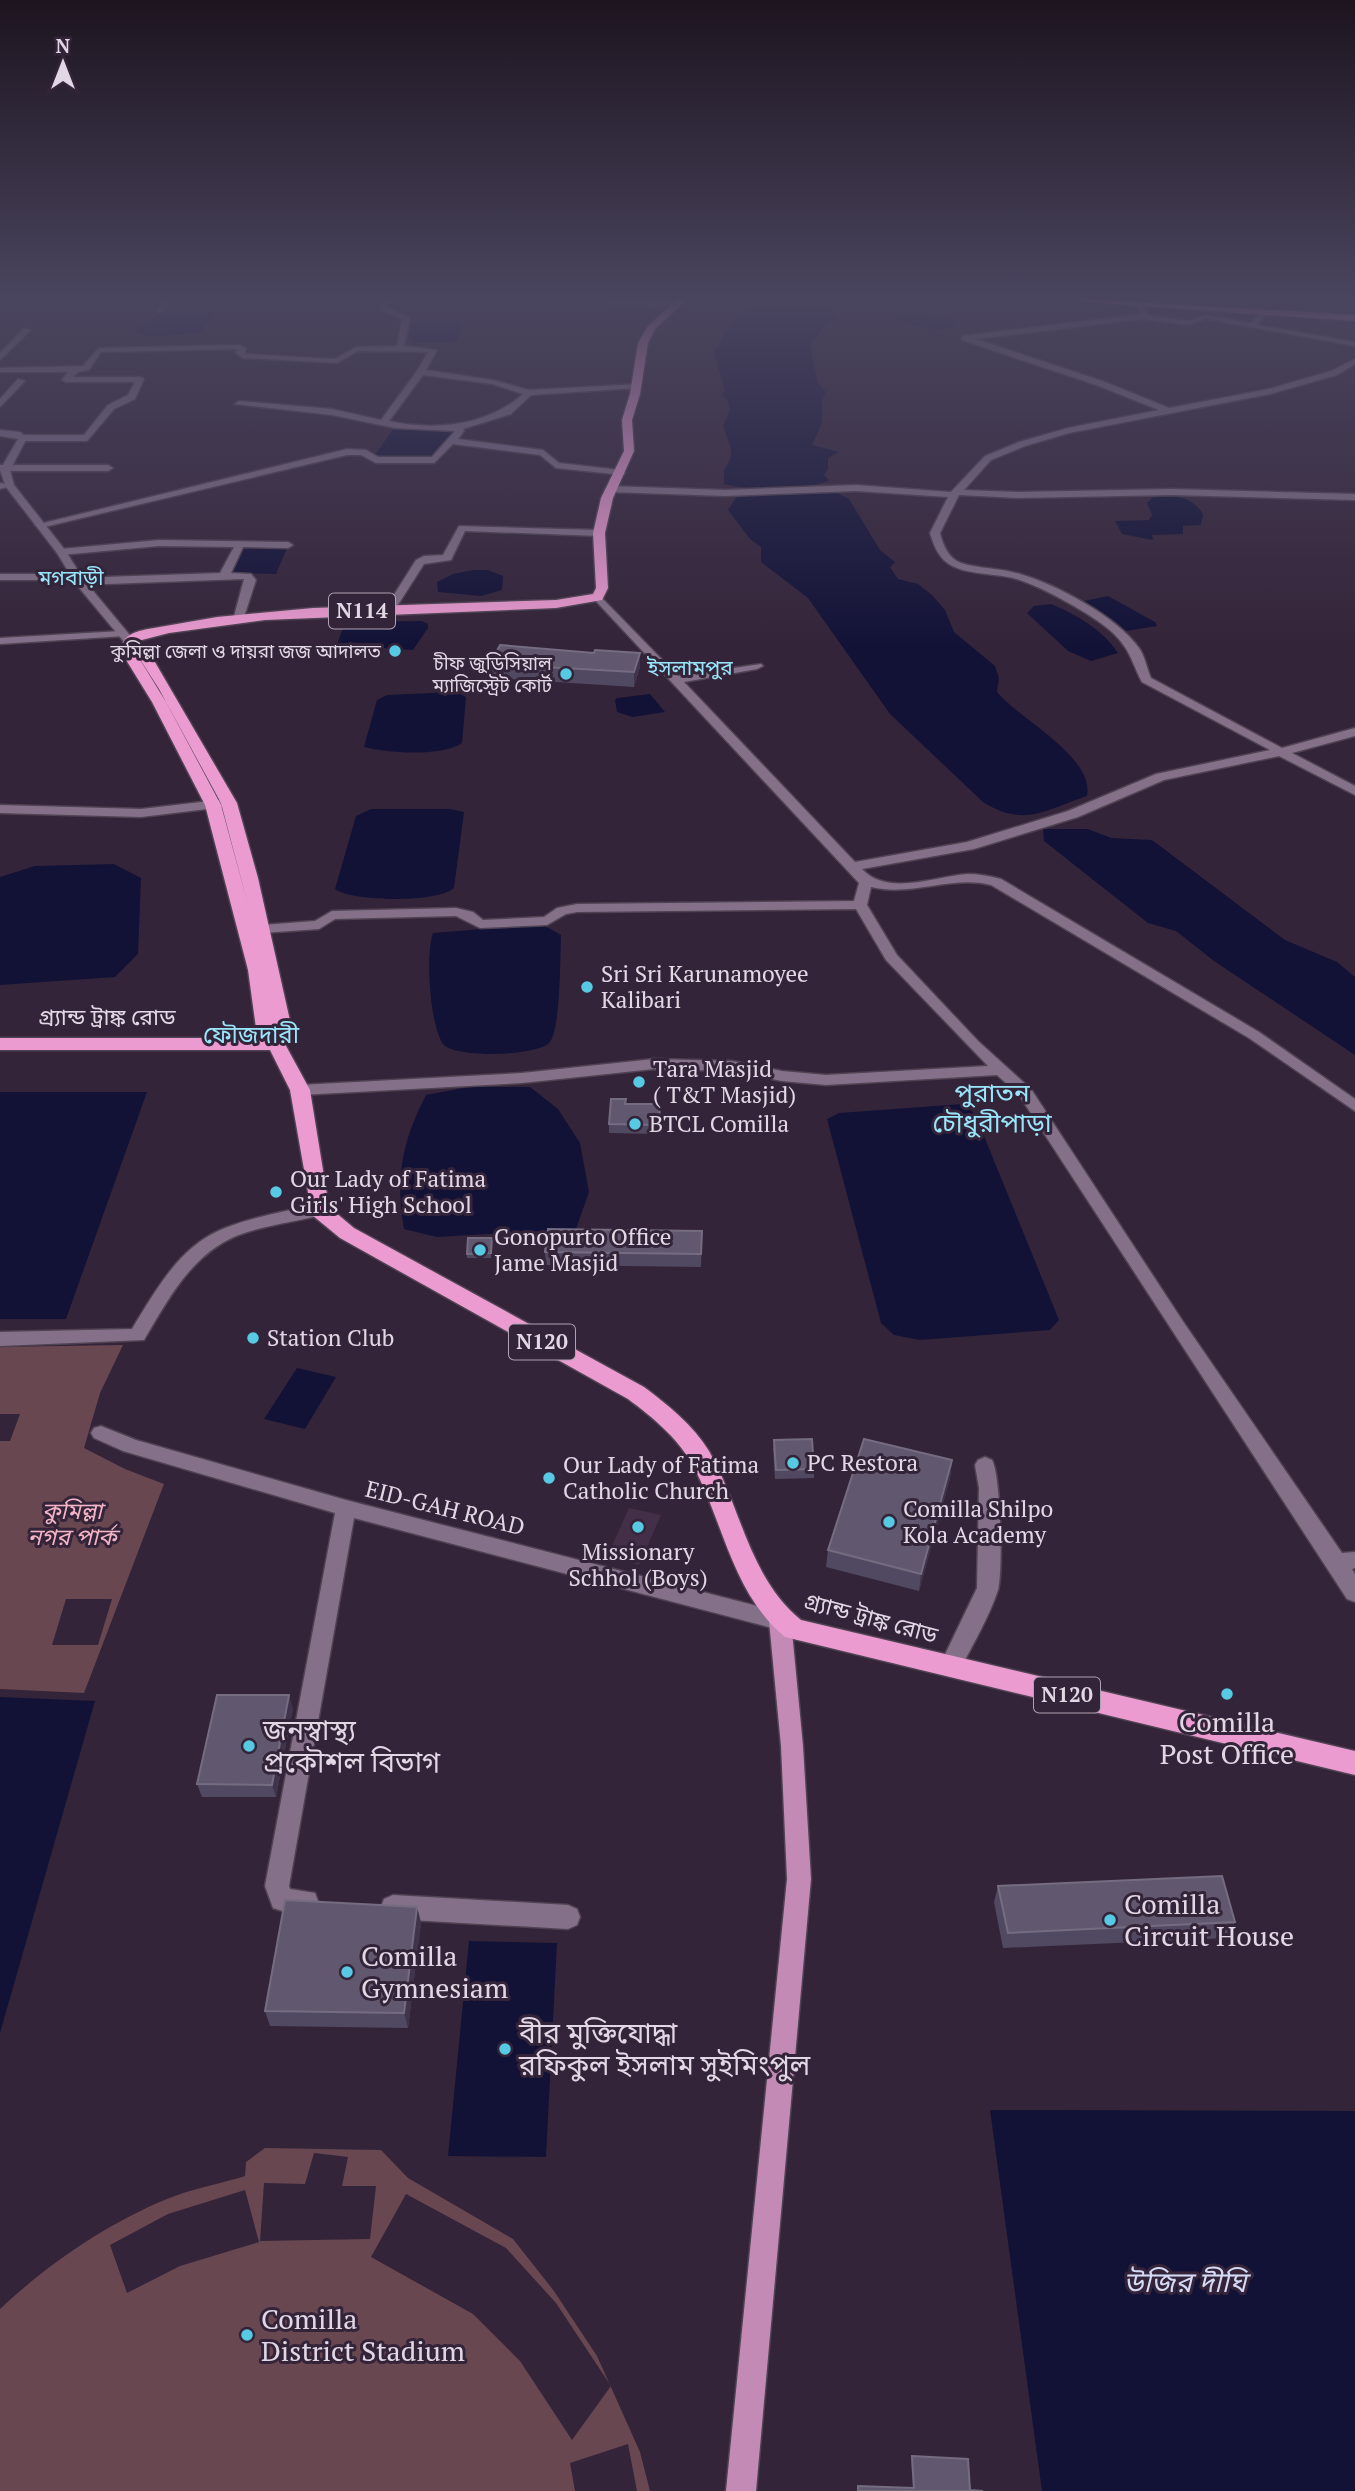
<svg xmlns="http://www.w3.org/2000/svg" width="1355" height="2491" font-family="'PT Serif','Noto Sans Bengali',serif">
<rect width="100%" height="100%" fill="#342439"/>
<path fill="#432f48" d="M629 1508 661 1515 639 1565 607 1557Z"/>
<path fill="#684750" fill-rule="evenodd" d="M123 1345 100 1393 84 1448 125 1469 164 1484 84 1693 0 1689V1441H10L20 1414H0V1347ZM66 1599H112L98 1645H52Z
M265 2148 381 2150 408 2178 513 2239 554 2291 597 2356 640 2452 650 2491H637L628 2444 570 2463 575 2491H0V2309C48 2264 106 2224 167 2199 191 2189 219 2184 245 2176L246 2162ZM314 2153 348 2157 342 2186H376L370 2239 260 2241 264 2183 305 2184ZM245 2190 259 2242 180 2266 127 2293 110 2245 168 2214ZM406 2194 506 2248 556 2303 611 2386 572 2440 520 2361 473 2314 371 2257Z"/>
<path fill="#121237" d="M820 302 837 318 823 327 810 345 818 384 826 392 822 399V423L812 445 839 452 828 458V469L824 475 829 481C796 491 757 492 724 484V470C738 452 728 443 723 426 729 413 734 406 722 394L725 391 714 352C723 343 723 332 731 323 755 298 787 302 820 302Z
M200 312 215 314 199 333 150 337 136 331 160 313Z
M887 314 949 318 956 325C938 336 905 323 887 314Z
M464 321 458 340 454 342 413 343 409 337 412 322Z
M394 428 455 431 433 457 374 456Z
M766 493H837L849 499 880 550 895 562 890 567 898 579 918 584 932 595 945 610 954 632 995 666 999 678 997 692C1019 719 1095 757 1087 796 1045 810 1024 828 983 802L890 714 808 598 761 562V547L750 539 728 510 737 496Z
M1164 496C1182 496 1193 499 1203 514L1201 525 1183 526V534L1152 535 1153 540 1122 534 1115 521 1149 520 1152 515 1147 503 1152 498Z
M243 546H288L276 574 230 573Z
M473 570H488L503 576 502 590 481 596 438 592 437 582 453 574Z
M1108 596 1155 622 1157 626 1126 631 1079 602Z
M1051 604C1077 615 1102 629 1118 653L1091 661 1068 651 1027 613 1034 606Z
M422 621 428 624V628L413 650 337 645 342 630 358 622Z
M456 692 466 697 462 743C442 757 387 753 364 747L377 700 387 695Z
M650 694 665 712 632 717 617 712 615 700 617 698Z
M371 809H450L464 812 454 888C438 903 352 902 335 889L356 816Z
M1043 829H1088L1111 838 1152 840 1285 940 1337 962 1355 977V1055L1214 961 1176 931 1148 923 1044 841Z
M114 864 141 878 138 954 115 977 0 985V877L35 866Z
M533 925 545 926 561 935C560 958 561 1025 550 1042 540 1056 454 1059 443 1044 430 1025 425 955 433 933Z
M469 1087H530L558 1109 580 1143 589 1192 576 1229 437 1237 404 1229C395 1178 402 1141 426 1095Z
M0 1092H147L66 1319H0Z
M963 1104 975 1114 1059 1320 1050 1330 920 1340 894 1335 881 1323 827 1119 839 1113Z
M297 1368 336 1377 305 1429 264 1419Z
M0 1697 95 1701 0 2033Z
M469 1941 557 1943 546 2157 448 2156Z
M990 2110 1355 2111V2491H1042Z"/>
<g fill="none" stroke-linecap="round" stroke-linejoin="round">
<defs>
<path id="street" d="M163 299H171L163 312H157Z
M384 299H392L386 307 410 318 404 346 437 350 426 370 493 380 529 390 640 384 637 388 531 395 511 414 463 429 464 431 458 439 543 450 559 463 620 470 625 473 623 475 556 468 540 455 453 444 434 463H376L361 455H347L40 528 35 525 347 449 366 450 378 457H432L455 431 395 428 332 415 235 404 239 401 332 409 381 420 417 371 428 352 358 351 337 363 243 358 236 353 237 349 101 352 89 370 78 372 73 377H140L144 379 135 399 114 409 87 441H23L19 438 23 435H84L108 405 128 395 135 382H66L62 380 68 372H0V368L83 366 99 348 239 345 246 348 245 354 335 359 356 347 397 346 402 319 379 310ZM423 375 492 384 523 394C487 426 435 431 389 421Z
M611 299 677 303 681 305 677 307 614 305 610 303Z
M1138 300 1149 315 1188 321 1206 315 1251 323 1265 309 1269 311 1258 325 1355 342V346L1206 319 1188 325 1143 319 976 339 1105 382 1169 408 1269 389 1331 371 1355 359V364L1337 375 1270 394 1069 433 1025 446 991 460 964 490 1018 492 1172 489 1355 494V500L1172 495 1018 498 959 495 940 533C943 545 948 558 961 563 980 569 1001 568 1020 574 1056 584 1117 617 1139 648 1145 656 1147 669 1151 678L1282 748 1355 728V736L1292 753 1355 786V795L1279 756 1164 780 1078 817 974 849 862 869C888 897 935 876 968 874 979 874 990 876 1001 879L1259 1032 1355 1099V1111L1249 1038 991 885C952 875 912 897 871 887L867 905 897 955 978 1041 1031 1089 1182 1320 1342 1553 1355 1552V1568L1352 1569 1355 1574V1602L1347 1599 1019 1095 997 1075 826 1085 782 1081 732 1071 654 1069 522 1083 300 1095 292 1090 300 1085 522 1073 654 1059 732 1061 782 1071 826 1075 988 1066 886 960 856 909 577 912 566 914 547 925 480 928 456 916 335 919 319 929 262 933 255 929 262 925 315 921 332 911 456 908 473 912 483 920 544 917 557 908 577 904 854 901 859 883 594 599 593 597 598 594 678 676 761 664 763 666 757 669 684 682 855 862 967 842 1068 811 1156 774 1270 750 1142 682C1131 661 1131 650 1112 632 1092 614 1039 585 1013 578 993 573 960 575 945 561 937 554 933 543 930 533L948 497 856 491 725 496 610 492 605 489 610 486 725 490 856 485 951 492 985 456 1019 442 1068 428 1159 410 1099 386 962 340V336L1141 314 1134 302Z
M24 328 31 330 0 360V353Z
M18 379 25 381 0 407V399Z
M0 465H108L113 468 108 471H0Z
M0 483 14 485 0 489Z
M459 526 599 530 604 533 599 536 465 531 451 560 424 564 394 611H386L385 609 416 560 424 556 443 555Z
M159 540 288 542 293 545 288 548 243 547 231 573 251 574 256 580 243 620 238 623 233 620 244 579 80 585 58 580H0V574H58L75 578 220 573 234 547 159 546 61 555 56 552 61 549Z
M121 631 125 632V636L0 644V638Z
M227 799 233 803 232 806 141 817 0 813V805L141 809Z
M101 1426 136 1440 346 1500 780 1612 788 1615 791 1621 788 1627 780 1630 354 1518 289 1886 290 1889 315 1893 318 1901 315 1909C302 1914 286 1913 273 1908L265 1886 335 1513 123 1451 94 1438 91 1433 94 1428Z
M985 1457 992 1460C1001 1476 1003 1572 998 1590 989 1618 971 1647 958 1674L950 1676 942 1674 939 1667 977 1588 979 1488 975 1465 978 1460Z
M393 1895 568 1905 577 1909 580 1917 577 1925 568 1929 393 1919 384 1915 381 1907 384 1899Z"/>
<path id="secondary" d="M0 430 20 432 27 438 10 470 14 485 65 550 84 580 133 639V643H125L76 584 57 553 6 487 0 470 18 439 0 436Z
M319 1204 325 1206 328 1210 325 1214C296 1222 264 1225 236 1236 191 1255 167 1301 144 1340L0 1346V1332L132 1329C156 1290 180 1245 225 1228 255 1216 288 1211 319 1204Z"/>
<path id="primary" d="M780 1612 788 1615 791 1621 803 1746 811 1879 756 2491H726L787 1879 781 1746 769 1621 772 1615Z"/>
<path id="highway" d="M678 299H687L655 329 648 343 640 394 632 420 634 451 613 498 605 533 608 588 602 600 556 608 265 620 169 633 138 641 145 645 237 803 258 878 291 1025 285 1044 310 1090 329 1207 354 1228 644 1387C668 1405 693 1425 709 1451 741 1507 749 1578 801 1620L1355 1751V1775L785 1637C731 1592 724 1522 692 1464 677 1437 652 1417 628 1399L340 1238 312 1215 290 1090 270 1050H0V1038H263L256 1028 248 970 205 805 152 702 120 650C124 635 133 632 148 629L217 617 313 608 556 600 593 594 596 588 593 533 601 498 624 451 622 420 630 394 638 343 648 326ZM134 650 159 689 221 803 247 901 221 805 166 702Z
M1081 299 1355 315V321L1085 302Z"/>
</defs>
<use href="#street" stroke="#4f4252" stroke-width="3"/>
<use href="#secondary" stroke="#4f4252" stroke-width="3"/>
<use href="#primary" stroke="#4f4252" stroke-width="3"/>
<use href="#highway" stroke="#4f4252" stroke-width="3"/>
<use href="#street" fill="#847189" fill-rule="evenodd"/>
<use href="#secondary" fill="#847189" fill-rule="evenodd"/>
<use href="#primary" fill="#c28ab4" fill-rule="evenodd"/>
<use href="#highway" fill="#eb9bd0" fill-rule="evenodd"/>
</g>
<path fill="#514961" d="M490 664 640 667 634 687 492 678Z
M626 1104H660L659 1134 609 1133V1124Z
M702 1231 701 1267 546 1265 545 1252Z
M492 1238 491 1258H467V1254Z
M774 1440 814 1469V1478L775 1479 773 1449Z
M952 1460 950 1478 919 1591 826 1567 828 1550Z
M293 1708 276 1797H202L197 1784Z
M998 1886 1235 1922 1228 1938 1003 1948 994 1902Z
M417 1907 421 1923 408 2028 270 2026 265 2011Z
M912 2456 970 2490 983 2491H857L858 2486 913 2488 911 2459Z"/>
<path fill="#3f344b" d="M640 653V667L634 687V672Z
M952 1460 950 1478 919 1591 921 1574Z
M289 1695 293 1708 276 1797 272 1785Z
M417 1907 421 1923 408 2028 404 2013Z"/>
<path fill="#61586f" stroke="#756c81" stroke-width="2" d="M500 645 594 653 595 650 640 653 634 672 490 664Z
M611 1099H626L625 1104H660L659 1125 609 1124Z
M548 1229 702 1231 701 1254 545 1252Z
M468 1238H492L491 1253 467 1254Z
M812 1439 814 1469 776 1470 774 1440Z
M864 1439 952 1460 921 1574 828 1550Z
M217 1695H289L272 1785 197 1784Z
M1222 1876 1235 1922 1008 1933 998 1886Z
M285 1900 417 1907 404 2013 265 2011Z
M912 2456 968 2459 970 2490 983 2491H858V2486L914 2488Z"/>
<linearGradient id="sky" x2="0" y2="1"><stop stop-color="#1d141f"/><stop offset="0.46" stop-color="#4a455f"/><stop offset="1" stop-color="#4a455f" stop-opacity="0"/></linearGradient>
<rect width="1355" height="648" fill="url(#sky)"/>
<g fill="#58c9e3" stroke="#342439" stroke-width="2.5">
<circle cx="395" cy="651" r="7"/>
<circle cx="566" cy="674" r="7"/>
<circle cx="587" cy="987" r="7"/>
<circle cx="639" cy="1082" r="7"/>
<circle cx="635" cy="1124" r="7"/>
<circle cx="276" cy="1192" r="7"/>
<circle cx="480" cy="1250" r="7"/>
<circle cx="253" cy="1338" r="7"/>
<circle cx="793" cy="1463" r="7"/>
<circle cx="549" cy="1478" r="7"/>
<circle cx="889" cy="1522" r="7"/>
<circle cx="638" cy="1527" r="7"/>
<circle cx="1227" cy="1694" r="7"/>
<circle cx="249" cy="1746" r="7"/>
<circle cx="1110" cy="1920" r="7"/>
<circle cx="347" cy="1972" r="7"/>
<circle cx="505" cy="2049" r="7"/>
<circle cx="247" cy="2335" r="7"/>
</g>
<g text-anchor="middle" stroke-width="6" stroke-linejoin="round" paint-order="stroke">
<g font-size="19" fill="#e2d7e4" stroke="#342439" text-anchor="end">
<text x="381" y="658">কুমিল্লা জেলা ও দায়রা জজ আদালত</text>
<text x="552" y="670">চীফ জুডিসিয়াল<tspan x="552" dy="22">ম্যাজিস্ট্রেট কোর্ট</tspan></text>
</g>
<g font-size="21" fill="#99e6fa" stroke="#342439">
<text x="71" y="585">মগবাড়ী</text>
</g>
<g fill="#342439" stroke="#aea1b1" stroke-width="2">
<rect x="329" y="593.5" width="66" height="35" rx="5"/>
<rect x="509" y="1324.5" width="66" height="35" rx="5"/>
<rect x="1034" y="1677.5" width="66" height="35" rx="5"/>
</g>
<g font-size="21" font-weight="bold" fill="#e2d7e4">
<text x="362" y="618">N114</text>
<text x="542" y="1349">N120</text>
<text x="1067" y="1702">N120</text>
</g>
<g font-size="21" fill="#99e6fa" stroke="#342439">
<text x="690" y="675">ইসলামপুর</text>
</g>
<g font-size="23" fill="#e2d7e4" stroke="#342439" text-anchor="start">
<text x="601" y="982">Sri Sri Karunamoyee<tspan x="601" dy="26">Kalibari</tspan></text>
<text x="653" y="1077">Tara Masjid<tspan x="653" dy="26">( T&amp;T Masjid)</tspan></text>
<text x="649" y="1132">BTCL Comilla</text>
<text x="290" y="1187">Our Lady of Fatima<tspan x="290" dy="26">Girls' High School</tspan></text>
<text x="494" y="1245">Gonopurto Office<tspan x="494" dy="26">Jame Masjid</tspan></text>
<text x="267" y="1346">Station Club</text>
<text x="807" y="1471">PC Restora</text>
<text x="563" y="1473">Our Lady of Fatima<tspan x="563" dy="26">Catholic Church</tspan></text>
<text x="903" y="1517">Comilla Shilpo<tspan x="903" dy="26">Kola Academy</tspan></text>
<text x="638" y="1560" text-anchor="middle">Missionary<tspan x="638" dy="26">Schhol (Boys)</tspan></text>
</g>
<g font-size="23" fill="#e2d7e4" stroke="#342439">
<text x="107" y="1025">গ্র্যান্ড ট্রাঙ্ক রোড</text>
<text transform="translate(445 1508) rotate(14)" y="8">EID-GAH ROAD</text>
<text transform="translate(871 1618) rotate(15)" y="8">গ্র্যান্ড ট্রাঙ্ক রোড</text>
</g>
<g font-size="23" font-style="italic" fill="#f5b4c6" stroke="#342439">
<text x="72" y="1519">কুমিল্লা<tspan x="72" dy="26">নগর পার্ক</tspan></text>
</g>
<g font-size="24" fill="#99e6fa" stroke="#342439">
<text x="251" y="1043">ফৌজদারী</text>
</g>
<g font-size="26" fill="#99e6fa" stroke="#342439">
<text x="992" y="1102">পুরাতন<tspan x="992" dy="30">চৌধুরীপাড়া</tspan></text>
</g>
<g font-size="28" fill="#e2d7e4" stroke="#342439" text-anchor="start">
<text x="1227" y="1732" text-anchor="middle">Comilla<tspan x="1227" dy="32">Post Office</tspan></text>
<text x="263" y="1740">জনস্বাস্থ্য<tspan x="263" dy="32">প্রকৌশল বিভাগ</tspan></text>
<text x="1124" y="1914">Comilla<tspan x="1124" dy="32">Circuit House</tspan></text>
<text x="361" y="1966">Comilla<tspan x="361" dy="32">Gymnesiam</tspan></text>
<text x="519" y="2043">বীর মুক্তিযোদ্ধা<tspan x="519" dy="32">রফিকুল ইসলাম সুইমিংপুল</tspan></text>
<text x="261" y="2329">Comilla<tspan x="261" dy="32">District Stadium</tspan></text>
</g>
<g font-size="28" font-style="italic" fill="#d5daf6" stroke="#342439">
<text x="1185" y="2292">উজির দীঘি</text>
</g>
</g>
<g transform="translate(63 63)" stroke="#342439" stroke-width="5" paint-order="stroke">
<path d="M0-5L12 26L0 18L-12 26Z" fill="#e2d7e4"/>
<text y="-10" font-size="19" font-weight="bold" text-anchor="middle" fill="#e2d7e4">N</text>
</g>
</svg>
